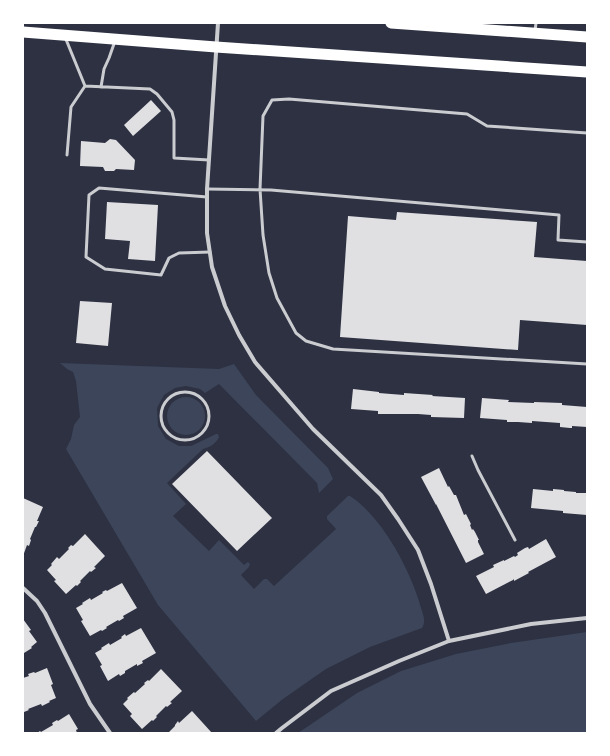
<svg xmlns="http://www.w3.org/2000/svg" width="610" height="756" font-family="Ubuntu,sans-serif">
<rect width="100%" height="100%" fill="#2d3142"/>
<path fill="#3c4559" d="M60 363 219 369 234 364 256 395 328 468 333 479 319 493 317 483 219 384 205 393 200 389 186 386 175 388 164 395 157 408 158 426 166 439 179 446H191L216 434H218L219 437C216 444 210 447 203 449L167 483 186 504 173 516 209 551 219 540 244 565 248 562 250 564 249 567 241 575 254 589 264 579H267L274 586 336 529 327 519V516L348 496H350C381 516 408 566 419 601 420 606 425 617 424 622 424 624 423 626 422 628L370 647 326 669 283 699 256 721 158 605 66 449 71 439 74 425 80 417 76 381 73 372 67 369Z
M167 416a19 19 0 1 1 38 0a19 19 0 1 1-38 0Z
M587 632V733H298L357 693 401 671 456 654 511 643Z"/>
<path fill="#e0e0e3" d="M151 100 161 111 133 136 124 125Z
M110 139 116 140 135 160 134 170 116 169 114 171H105L103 167 80 166 81 141 105 143Z
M107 202 158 205 155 261 128 259 130 241 105 239Z
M397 212 537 222 534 257 587 261V325L520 320 518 350 340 337 348 216 396 220Z
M80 301 112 303 108 346 76 343Z
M353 389 379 392V393L391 394 404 395V393L433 395 432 396 465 398 464 418 431 417V415L418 414H378V411L351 409Z
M482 398 509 400 508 402 534 403V402L562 403V405L587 407V427L572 426V428H570L560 427V423L532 421V423L518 422H507V420L480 418Z
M207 451 272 518 237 551 172 484Z
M439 468 448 487 449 486 454 495H456L464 515 466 514 471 524 470 525 472 530 473 529 475 532 479 540H478V542L484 554 466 563 436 504V505L421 477Z
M533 489 553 491V489L564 490V491L576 492V493H587V515L563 513V511L531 508Z
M23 498 43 507 37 521H39L36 527H35L30 539 31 540 29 546 27 545 23 556Z
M85 534 105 556 94 567 96 568 91 572 90 571 80 581 81 582 77 586 76 585 66 594 54 581 56 580 47 570 52 565 51 564 57 557 59 559 69 549 68 548 71 545 73 546Z
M546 539 556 557 528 572 529 573 514 581V579L513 580 486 594 476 576 494 567 493 565 504 560V561L514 556 515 557 518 555 517 553 525 548 528 547 529 549Z
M122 583 137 608 123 616 124 618 119 621 118 620 106 627 107 628 102 631 101 630 90 636 81 621 83 620 76 608 83 604 82 603 90 598 91 600 103 593 102 592 106 590 107 591Z
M23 619 31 630 29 631 37 642 31 647 32 648 24 653 23 652Z
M141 628 156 653 142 661 143 663 137 666V664L125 671V673L120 676 119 674 108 681 100 666 102 665 95 653 102 649 101 648 109 643 110 645 122 638 121 637 125 634 126 636Z
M47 668 53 684 51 685 56 698 49 701 50 702 42 706 41 704 28 709 29 710 24 712 23 711V678L29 676 28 674 34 672 35 673Z
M161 669 182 691 170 702 172 703 167 707 166 706 156 716 157 717 153 721 152 720 142 729 130 716 132 714 123 704 128 699 127 698 134 692 135 693 145 684 144 683 148 680 149 681Z
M192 711 212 733H168L175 726V725L178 721 179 723Z
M69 714 78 729 76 730 77 733H37L40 731 41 732 53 725 52 723 57 720 58 721Z"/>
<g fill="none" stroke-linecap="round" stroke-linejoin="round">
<path stroke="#caccd0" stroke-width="3" d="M535 31 536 23
M65 37 85 86 71 107 67 155
M85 86 150 89 157 94 172 112 174 120V158L209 160
M101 87 104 69 109 58 115 41
M587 133 487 126 467 114 289 99 272 100 263 116 260 189 263 235 269 273 277 298 296 333 306 341 333 349 587 364
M207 189 271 190 559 215 558 240 587 242
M207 197 99 188 89 195 86 257 105 269 161 275 169 258 179 253 210 252
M161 416a24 24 0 1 1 48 0a24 24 0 1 1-48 0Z
M472 456 478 470 515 540"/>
<path stroke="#caccd0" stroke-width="4" d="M218 23 207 189V233L212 267 225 306 239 335 255 362 313 429 381 495 398 519 418 550 431 584 449 641
M23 588 37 601 45 613 90 704 110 733
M276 733 282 728 331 691 399 661 449 641 531 624 587 618"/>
<path stroke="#fff" stroke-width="11" d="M391 23 587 37
M23 32 216 47 587 72"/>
</g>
<rect width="610" height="756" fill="none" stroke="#ffffff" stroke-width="48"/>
</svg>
